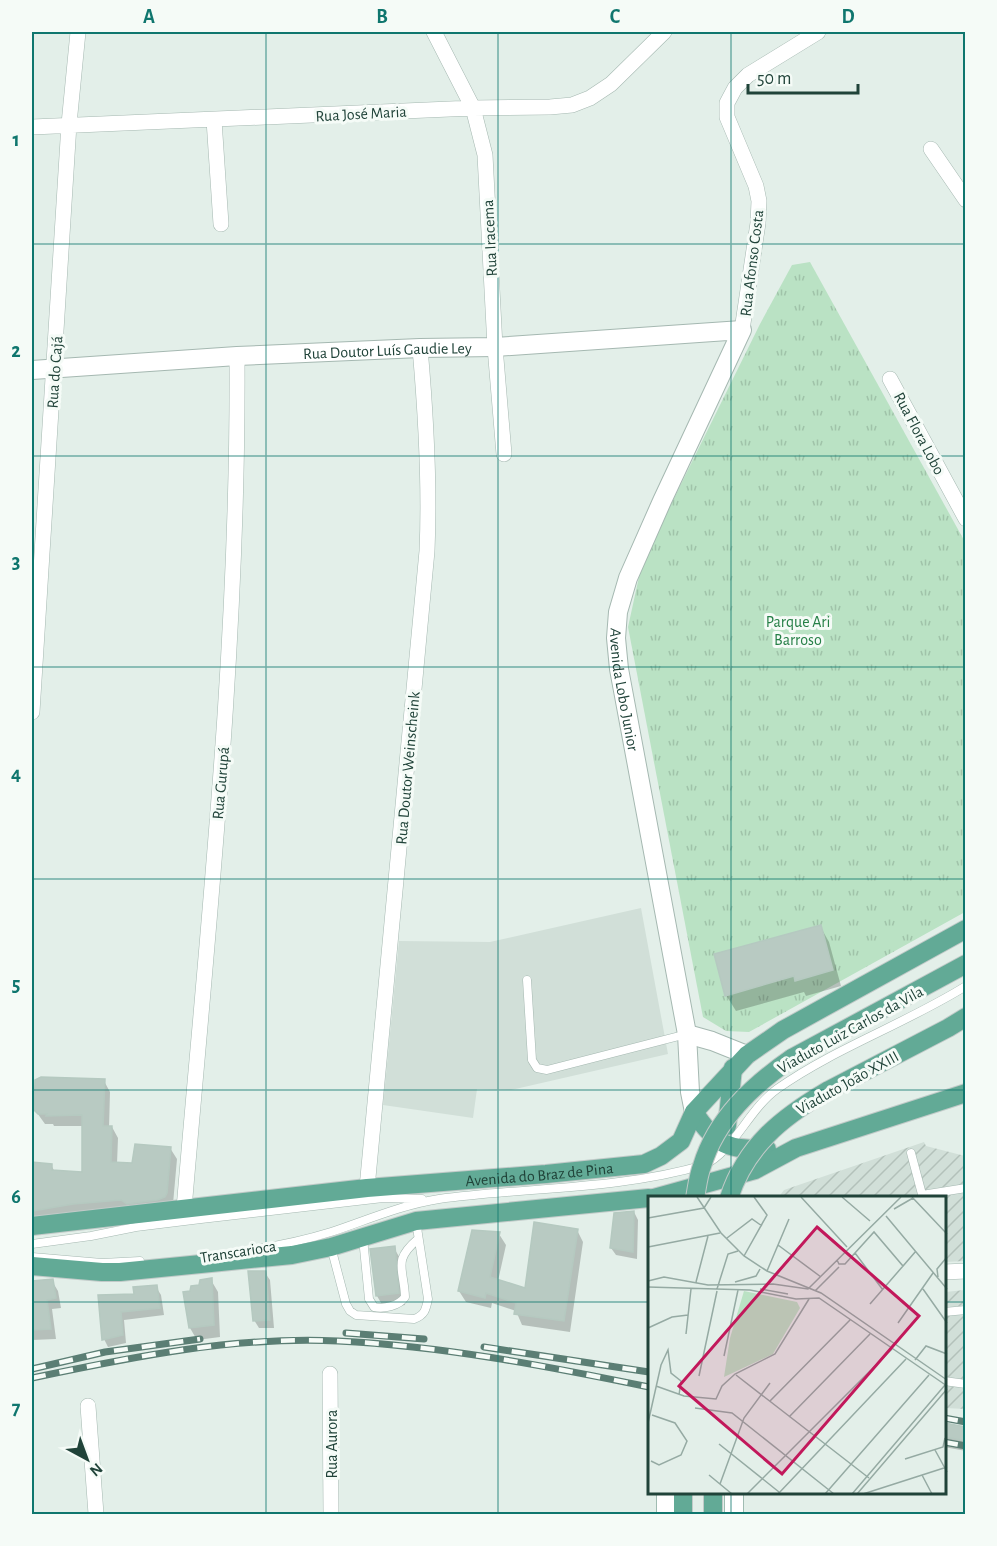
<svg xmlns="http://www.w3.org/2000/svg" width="997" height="1546" font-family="'Alegreya Sans',sans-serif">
<defs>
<pattern id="industrial-furrows" width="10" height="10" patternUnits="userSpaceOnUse" patternTransform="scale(1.5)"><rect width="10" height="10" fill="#d1dfd8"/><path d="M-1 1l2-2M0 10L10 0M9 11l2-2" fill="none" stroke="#b3c1ba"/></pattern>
<pattern id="grass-tufts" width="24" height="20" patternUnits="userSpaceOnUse" patternTransform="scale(1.5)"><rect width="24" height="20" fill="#bae2c4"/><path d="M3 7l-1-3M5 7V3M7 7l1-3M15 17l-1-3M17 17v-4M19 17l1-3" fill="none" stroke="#a0c3a9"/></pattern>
</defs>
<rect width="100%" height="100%" fill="#e3efe9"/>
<path fill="#d1dfd8" d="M641 908 668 1054 511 1090 477 1089 473 1118 383 1105 399 941 490 942Z"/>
<path fill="url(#industrial-furrows)" d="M924 1142 926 1146 965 1156V1261L945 1262 944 1198H778L784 1190Z
M965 1290V1409L945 1408V1292Z"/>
<path fill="url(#grass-tufts)" d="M810 262 965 542V912L749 1032 726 1031 703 1017 628 627 642 563 760 324 792 265Z"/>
<path fill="#0003" d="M820 926 829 942 841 986 806 996 804 992 736 1011 726 995Z
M104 1081 110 1092 109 1128 112 1127 118 1138 117 1164 133 1165 170 1148 177 1159 173 1204 32 1220V1163L51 1165 55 1172 83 1174V1126H54L53 1124H45L35 1110Z
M634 1212 638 1220 637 1259 616 1255 611 1248Z
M577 1230 583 1242 570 1332 522 1325 516 1311 492 1303 491 1308 466 1302 459 1291 499 1234 506 1245 498 1281 526 1290Z
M394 1248 401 1260 405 1305 384 1308 377 1296Z
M265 1273 270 1280 274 1328H259L254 1320Z
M211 1280 218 1292 220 1337 197 1340 190 1328Z
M52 1281 58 1291 61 1308 52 1309 56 1339 32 1340V1283Z
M156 1287 161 1295 164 1315 124 1320 126 1343 108 1347 104 1339 100 1297 135 1295Z
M944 1424 966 1428V1451L944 1447Z"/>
<path fill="#b8cac2" stroke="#b5c9c0" stroke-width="1.5" d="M821 925 833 970 795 981 794 976 725 996 714 954Z
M41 1077 105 1079 103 1126H112L111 1162 132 1163 135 1144 171 1147 167 1193 165 1197 157 1200 127 1204 121 1200 73 1204 32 1211V1162L52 1164V1170L82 1172V1115L46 1116 47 1114H38L34 1110 35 1080Z
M634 1211 633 1252 610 1248 614 1213Z
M534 1222 578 1229 564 1321 514 1314 516 1303 486 1293 485 1298 458 1291 472 1230 500 1232 490 1277 525 1288Z
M395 1246 399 1293 376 1296 370 1249Z
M248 1271H266L270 1320 253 1321Z
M212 1278 214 1325 189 1328 183 1292 190 1291 191 1286 199 1285 200 1280Z
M53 1279 56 1298 47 1300 51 1329 32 1330V1281Z
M157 1285 160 1308 121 1312 123 1335 102 1340 98 1295 134 1294 133 1287Z
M945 1423 966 1427V1441L945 1437Z"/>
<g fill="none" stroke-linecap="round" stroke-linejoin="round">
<defs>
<path id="service" d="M527 980 532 1060 537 1068 547 1070 687 1034
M911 1153 923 1198
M922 1195 966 1188
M363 1238 369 1299 374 1307C384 1309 399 1306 405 1297 404 1268 392 1261 418 1239
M32 1244 91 1236 136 1227 201 1219 383 1198 422 1199
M331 1247 346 1304 350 1311 356 1315 414 1319C425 1315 426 1309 428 1299L416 1221
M242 1251C272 1247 302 1241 331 1232 367 1220 401 1205 439 1199 528 1187 618 1190 704 1165 733 1152 749 1109 777 1089 835 1048 905 1024 966 986
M32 1257 102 1263 140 1261
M944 1312 966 1310
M944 1381 966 1384"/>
<path id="minor" d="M434 32 473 108 485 155 495 347 504 454
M214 120 221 224
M32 127 473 108 550 107 572 105 590 98 611 84 664 32
M931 149 966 200
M742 330 758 223 759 201 756 186 727 117V103L735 88 748 75 818 32
M890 379 966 519
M32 712 69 124 78 32
M367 1188 427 551C430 483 426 416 420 348
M184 1209C208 925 239 641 237 356
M944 1272 966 1271
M330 1374 331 1514
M88 1406 96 1514"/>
<g id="tertiary">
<path id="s1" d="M32 370 237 356 420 348 495 347 742 330 662 501 628 578 618 612 616 638 619 669 687 1034 690 1092 694 1112"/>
<path d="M687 1034 712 1041 747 1055"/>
</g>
<path id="secondary" d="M734 1494V1514
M666 1514V1494"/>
<g id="primary">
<path d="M792 1058 966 964"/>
<path d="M827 1091 948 1028 966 1017"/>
<path d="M694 1112C716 1146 729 1150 767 1149"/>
<path d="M727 1126 733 1068"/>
<path d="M654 1198 755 1170 796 1148 966 1093"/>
<path id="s2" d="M32 1226 367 1188 546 1174 644 1164 661 1156 681 1141 694 1112 747 1055 783 1030 966 929"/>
<path d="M32 1266 102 1272H120L292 1255 331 1247 416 1221 649 1198"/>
<path d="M683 1514V1494"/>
<path d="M713 1514V1494"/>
</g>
</defs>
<use href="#service" stroke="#a5b8b1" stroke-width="9"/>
<use href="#minor" stroke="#a5b8b1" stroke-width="16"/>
<use href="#tertiary" stroke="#a5b8b1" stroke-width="20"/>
<use href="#secondary" stroke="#a0bcb2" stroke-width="20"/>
<use href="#primary" stroke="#c1cac8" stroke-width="20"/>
<use href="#service" stroke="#fff" stroke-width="8"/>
<use href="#minor" stroke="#fff" stroke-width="15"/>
<use href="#tertiary" stroke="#fff" stroke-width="18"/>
<use href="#secondary" stroke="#fff" stroke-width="18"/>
<use href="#primary" stroke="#62aa96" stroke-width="18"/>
<defs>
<path id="rail" d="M346 1333 424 1339
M484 1347 649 1372
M32 1369 105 1352 200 1339
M32 1378C132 1357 235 1336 338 1341 443 1346 546 1366 649 1387
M944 1418 966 1422
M944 1442 966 1446"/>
</defs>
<use href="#rail" stroke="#5b7e74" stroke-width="7"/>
<use href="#rail" stroke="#f5fbf7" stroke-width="4.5" stroke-dasharray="14" stroke-linecap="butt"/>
<defs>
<path id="primary-bridge" d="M695 1198C697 1188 698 1176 702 1166 716 1119 753 1085 792 1058
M729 1198C746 1146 781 1118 827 1091"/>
</defs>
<use href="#primary-bridge" stroke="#c1cac8" stroke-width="20" stroke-linecap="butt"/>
<use href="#primary-bridge" stroke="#62aa96" stroke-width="18"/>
</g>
<path fill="none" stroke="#0f766e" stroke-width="1.5" stroke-opacity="0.55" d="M266 32V1514M498 32V1514M731 32V1198M32 244H966M32 456H966M32 667H966M32 879H966M32 1090H966M32 1302H649M944 1302H966M731 1494V1514"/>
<g text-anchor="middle" stroke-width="6" stroke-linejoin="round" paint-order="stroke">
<g font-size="16" fill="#204339" stroke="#f5fbf7">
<text transform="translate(361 113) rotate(-3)" y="6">Rua José Maria</text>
<text transform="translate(489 238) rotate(-93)" y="6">Rua Iracema</text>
<text transform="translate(751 263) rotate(-83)" y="6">Rua Afonso Costa</text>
<text dy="6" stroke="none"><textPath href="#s1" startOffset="356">Rua Doutor Luís Gaudie Ley</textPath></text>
<text transform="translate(54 372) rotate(-86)" y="6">Rua do Cajá</text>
<text transform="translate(920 433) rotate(62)" y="6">Rua Flora Lobo</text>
<text dy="6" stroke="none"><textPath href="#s1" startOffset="1098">Avenida Lobo Junior</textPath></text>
<text transform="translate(407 768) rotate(-85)" y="6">Rua Doutor Weinscheink</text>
<text transform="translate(220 783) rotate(-85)" y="6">Rua Gurupá</text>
<text transform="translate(850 1029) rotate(-29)" y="6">Viaduto Luiz Carlos da Vila</text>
<text transform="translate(847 1082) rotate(-29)" y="6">Viaduto João XXIII</text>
<text dy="6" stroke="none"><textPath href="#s2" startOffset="510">Avenida do Braz de Pina</textPath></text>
<text transform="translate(238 1251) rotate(-9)" y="6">Transcarioca</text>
<text transform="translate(331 1444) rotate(-90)" y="6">Rua Aurora</text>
</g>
<g font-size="16" fill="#257f46" stroke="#f5fbf7">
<text x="798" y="627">Parque Ari<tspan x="798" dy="18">Barroso</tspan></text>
</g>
</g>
<g transform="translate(648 1196)">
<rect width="298" height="298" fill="#e3efe9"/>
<path d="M96 95 149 106 152 112 125 158 76 181 82 142Z" fill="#bae2c4"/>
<path fill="none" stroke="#95aaa3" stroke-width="1.5" d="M49 1 73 37 96 60 119 75 173 97 299 184M153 1 199 51M194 1 222 25M264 1 299 38M246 13 265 2M238 20 299 93M0 22 56 12 63 1M79 42 104 23 114 30M130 49 173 81M0 51 72 37M207 57 235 94M96 60 119 19 106 1M189 64 191 68H197L226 36 255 70 268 55M119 75 141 23M290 81 289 73 299 61M0 85 16 81 60 89 125 88 160 93 253 1M48 86 60 40M87 86 108 80 112 73M0 91 102 94 148 103 171 102 299 190M69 93 80 58 90 55M112 93 140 98M275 93 299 127M167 95 191 71M222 108 255 70M250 127 285 77M0 132 24 121 40 119M38 138 43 93M76 160 90 94M267 164 278 150 299 158M88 179 221 282M51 180 69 95M8 190 36 200 68 203 74 190 87 178 127 158 161 103M122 205 202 124M47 212 84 217 186 298M141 221 222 138M0 227 13 169 20 154 23 177 33 185 31 199M71 248 131 296M287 254 299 276M257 263 295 251 297 242M3 265 11 269 33 259 39 245 27 227 4 219M61 279 84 298M274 279 284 298M72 288 96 222 122 187M99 298 244 153M130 298 258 163M177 298 281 179M204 298 297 189M209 298 299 193M215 298 299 271"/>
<path fill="#c2185b" fill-opacity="0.15" stroke="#c2185b" stroke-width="3" d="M169 31 271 120 134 278 31 190Z"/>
<rect width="298" height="298" fill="none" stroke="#204339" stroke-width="3"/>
</g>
<rect width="997" height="1546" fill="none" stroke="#f5fbf7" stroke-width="66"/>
<g transform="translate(87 1459) rotate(139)" stroke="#f5fbf7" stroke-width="4.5" paint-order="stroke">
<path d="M0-4.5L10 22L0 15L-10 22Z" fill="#204339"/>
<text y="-9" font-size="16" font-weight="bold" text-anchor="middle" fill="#204339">N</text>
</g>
<path d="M748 84v9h110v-9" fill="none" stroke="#204339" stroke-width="3"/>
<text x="757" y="84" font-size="18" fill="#204339" stroke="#f5fbf7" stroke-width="4.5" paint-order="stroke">50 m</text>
<rect x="33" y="33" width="931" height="1480" fill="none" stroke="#0f766e" stroke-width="2"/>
<g font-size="20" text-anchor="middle" font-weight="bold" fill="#0f766e">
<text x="149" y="23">A</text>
<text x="382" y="23">B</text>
<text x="615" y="23">C</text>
<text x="848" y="23">D</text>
<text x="16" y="146">1</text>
<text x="16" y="357">2</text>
<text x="16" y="568">3</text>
<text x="16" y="780">4</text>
<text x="16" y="991">5</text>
<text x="16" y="1203">6</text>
<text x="16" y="1414">7</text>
</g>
</svg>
